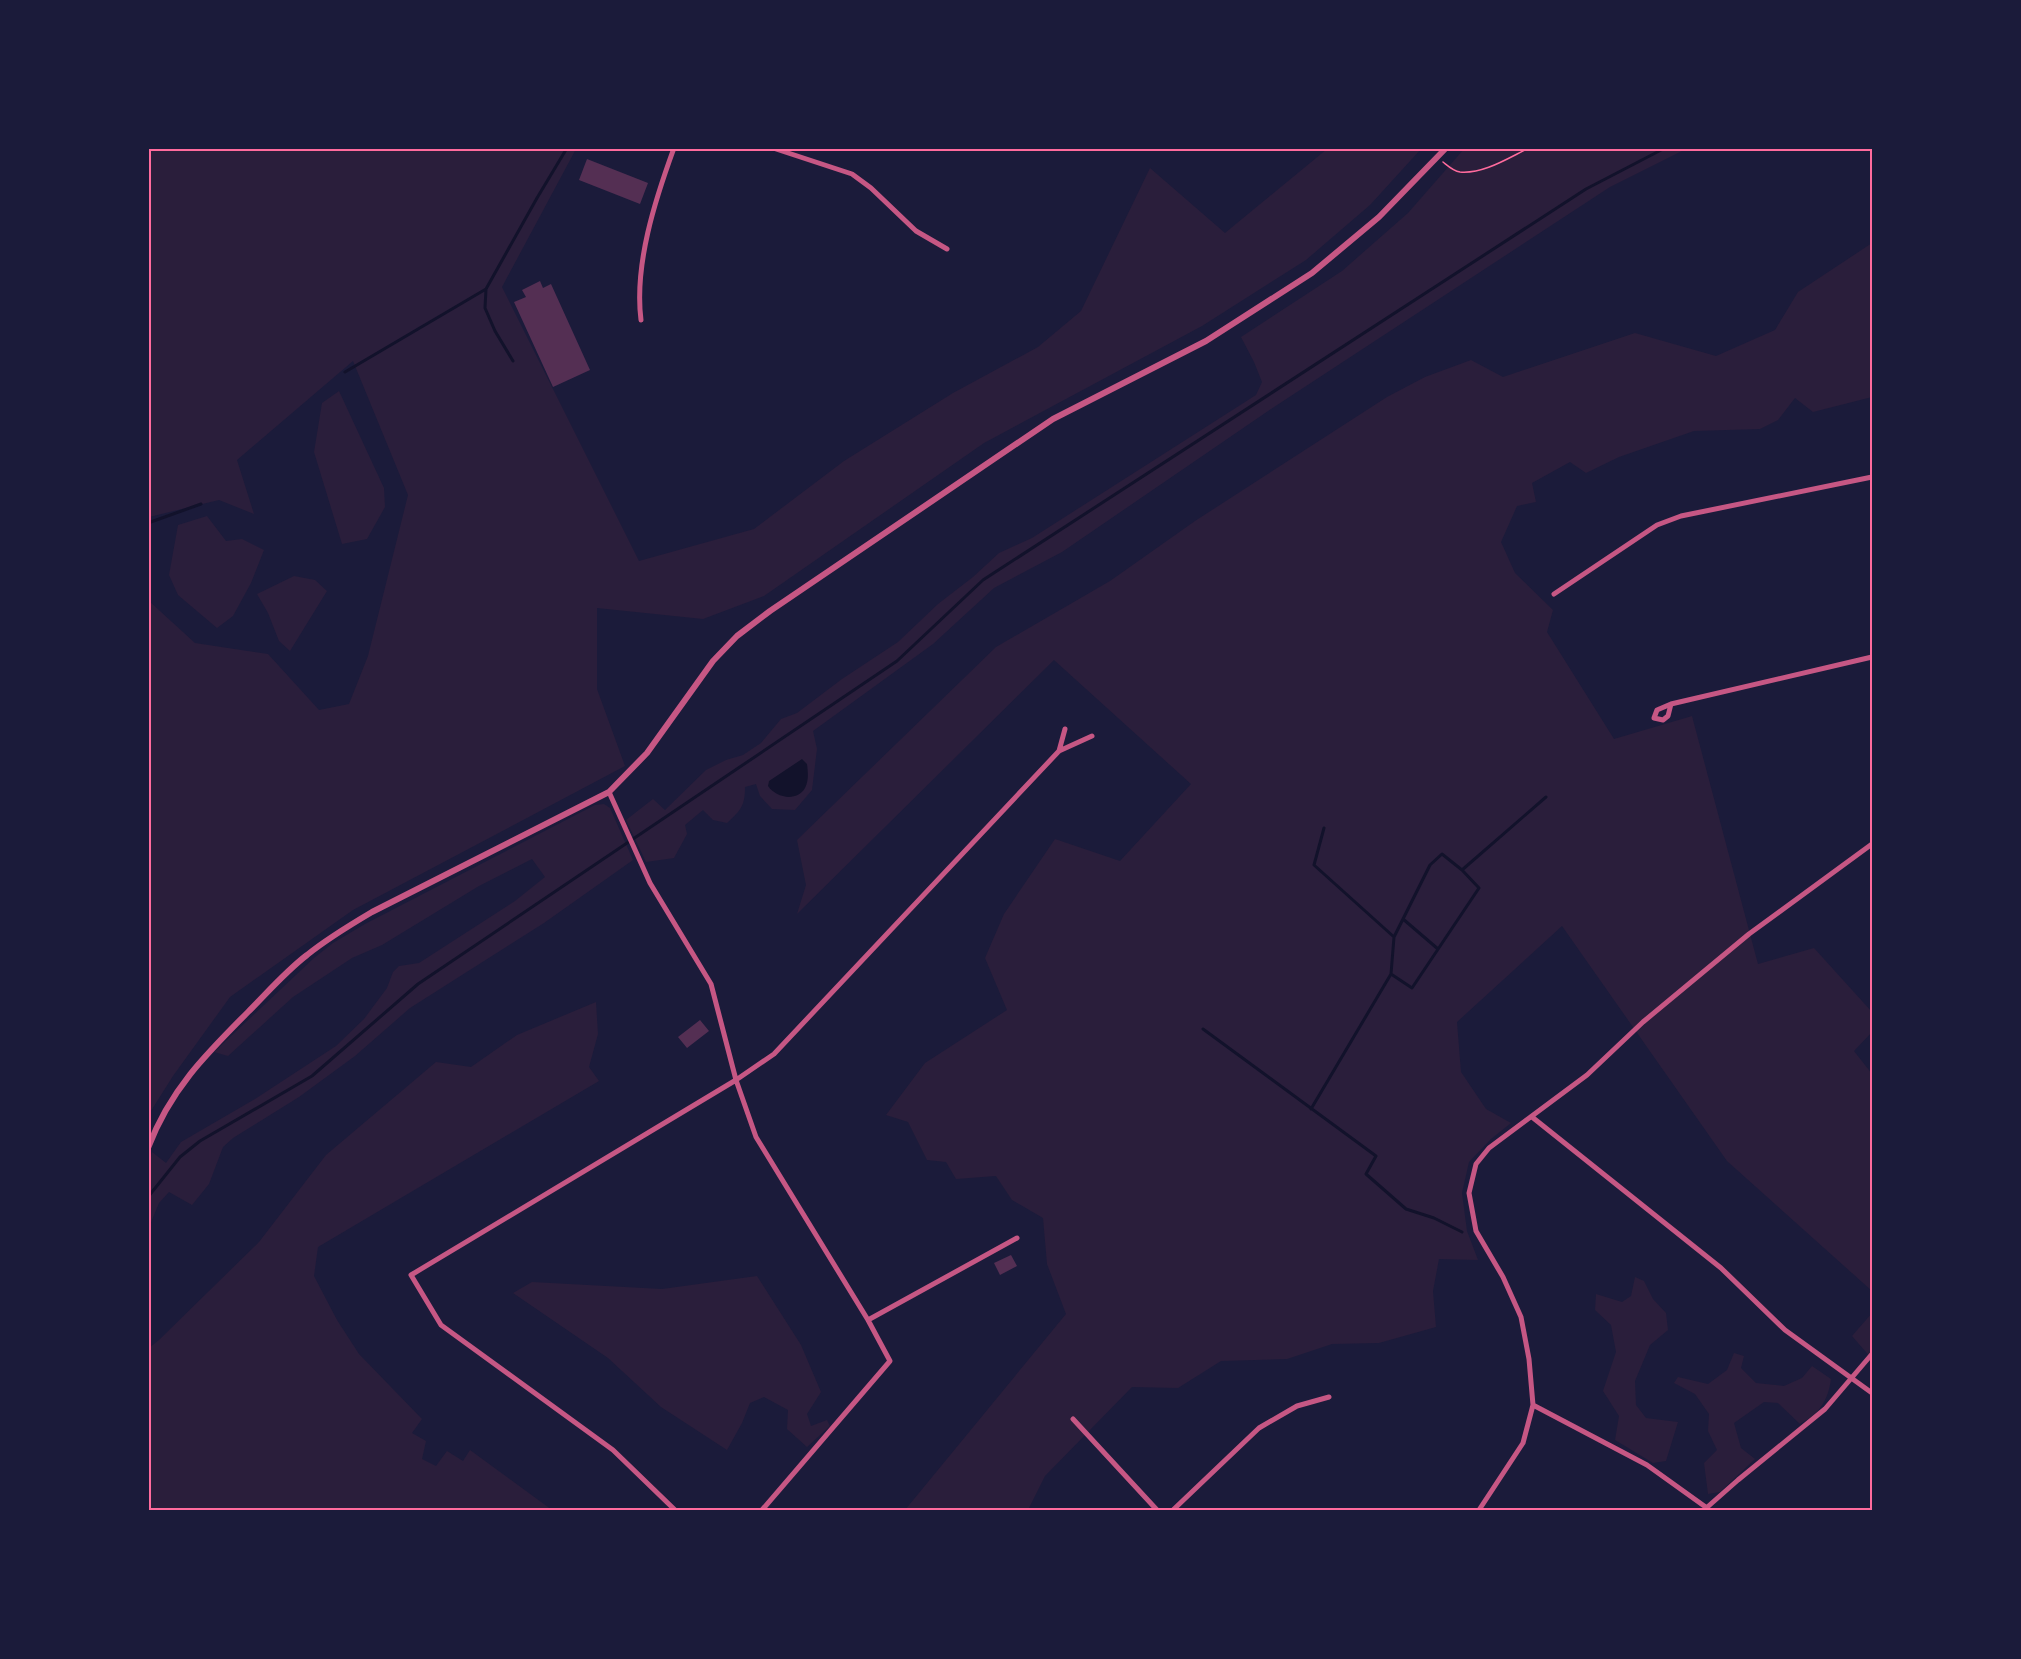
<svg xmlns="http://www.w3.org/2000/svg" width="2021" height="1659" font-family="'Fira Sans',sans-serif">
<rect width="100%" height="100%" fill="#1b1b3a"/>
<path fill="#2a1e3b" d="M148 149H576L502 287 639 561 754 529 844 461 953 393 1038 347 1081 311 1150 168 1225 233 1327 149H1421L1370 205 1306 260 1202 326 984 443 764 596 703 619 597 608V689L625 766 353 910 230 997 173 1076 149 1114V601L195 643 268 654 319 710 349 704 368 656 408 495 353 361 237 460 254 514 219 500 149 517Z
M1464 149H1686L1610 187 1271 409 1062 552 994 588 933 644 813 731 817 749 812 790 795 810 772 809 760 796 756 784 745 787C745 806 741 810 727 823L713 820 703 810 685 825 687 834 674 858 646 862 626 820 653 799 665 810 706 770 726 760 743 755 761 743 781 719 797 713 842 679 898 642 938 604 973 577 999 553 1032 538 1256 395 1262 382 1254 362 1241 337 1342 271 1408 213Z
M1872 243V397L1813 412 1795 398 1778 420 1760 429 1694 431 1619 457 1586 473 1570 462 1532 483 1536 502 1517 506 1501 542 1515 573 1553 610 1547 632 1614 739 1692 716 1758 964 1814 948 1872 1012V1032L1854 1051 1872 1074V1291L1727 1161 1562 926 1457 1022 1461 1072 1486 1109 1511 1123 1491 1139 1469 1162 1462 1193 1467 1231 1478 1260 1439 1259 1433 1291 1436 1327 1379 1343 1332 1344 1287 1359 1221 1361 1178 1388 1132 1387 1045 1476 1028 1510H905L1066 1314 1047 1264 1043 1218 1012 1200 996 1176 956 1179 946 1162 927 1160 908 1122 886 1115 925 1063 1007 1010 985 958 1004 914 1055 839 1120 861 1191 784 1054 660 797 914 806 885 797 840 996 647 1110 581 1195 521 1387 397 1425 377 1471 360 1503 377 1635 333 1716 356 1775 330 1798 292Z
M339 391 384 488 385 507 367 539 342 544 314 452 322 403Z
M207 516 226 541 242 539 264 550 251 583 233 616 217 628 178 595 169 575 178 525Z
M294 576 315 580 327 591 290 651 279 641 268 613 257 594Z
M604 804 610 808 633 860 544 923 410 1008 355 1056 299 1097 233 1138 223 1147 209 1184 192 1205 169 1192 159 1203 149 1227V1167L152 1152 166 1163 181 1142 255 1099 336 1046 364 1019 387 988 393 972 399 966 419 963 515 901 545 877 532 859 479 886 382 945 352 958 293 997 228 1056 214 1052 314 958 333 943 365 924 595 805Z
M596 1002 598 1034 589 1067 599 1081 318 1247 314 1276 337 1320 359 1354 422 1419 412 1433 426 1441 422 1459 436 1466 447 1451 463 1461 470 1450 552 1510H149V1348L159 1340 259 1242 326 1155 436 1062 471 1067 517 1035Z
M757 1276 801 1345 821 1392 807 1414 811 1426 827 1420 830 1426 807 1447 787 1429 788 1410 764 1397 750 1403 742 1423 727 1450 661 1407 608 1358 513 1293 532 1282 662 1289Z
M1635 1277 1644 1281 1653 1299 1666 1313 1668 1330 1650 1345 1635 1381 1636 1405 1646 1418 1678 1422 1666 1461 1653 1463 1615 1440 1619 1416 1603 1391 1616 1352 1611 1325 1595 1310 1596 1294 1622 1302 1631 1296Z
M1872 1313V1359L1852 1336Z
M1734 1353 1744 1356 1741 1368 1756 1383 1784 1386 1802 1378 1812 1366 1831 1379C1828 1401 1819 1414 1800 1424L1778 1403 1764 1402 1734 1423 1741 1448 1755 1459 1720 1492 1708 1494 1704 1463 1717 1450 1708 1431 1709 1414 1695 1394 1674 1383 1678 1377 1708 1384 1727 1370Z"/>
<path fill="#12122b" d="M802 759 807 764C808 772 809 780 805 788 797 802 776 798 768 786L769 781Z"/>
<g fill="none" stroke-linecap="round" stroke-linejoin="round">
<path stroke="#12122b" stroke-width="3" d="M486 289 537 198 567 148
M345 372 486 289 485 308 495 331 513 361
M148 523 201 504
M1324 828 1314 865 1394 937
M1403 919 1438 949
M1391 974 1412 988 1479 888 1462 870 1546 797
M1203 1029 1376 1156 1366 1174 1406 1209 1434 1218 1462 1232
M1311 1109 1391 974 1394 937 1430 865 1442 854 1462 870
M148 1197 180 1157 200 1141 312 1076 418 984 897 661 983 580 1586 189 1665 148"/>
</g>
<path fill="#542f53" d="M587 159 648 183 640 204 579 180Z
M540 281 543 288 551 284 590 370 553 387 514 302 526 297 522 290Z
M700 1020 709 1031 687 1048 678 1037Z
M1011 1255 1017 1266 1000 1275 994 1263Z"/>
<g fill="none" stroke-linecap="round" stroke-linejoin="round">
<path stroke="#ff6b9d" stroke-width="1.5" d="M1443 162C1448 166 1453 171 1460 172 1484 174 1508 158 1529 148"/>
<path stroke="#c65784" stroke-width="5" d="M773 148 852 174 871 188 916 231 947 249
M641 320C634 265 655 200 674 148
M1554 594 1657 525 1681 516 1872 477
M1671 704 1668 716 1663 720 1654 718 1657 710 1671 704 1872 657
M1059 751 1065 729
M609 792 650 883 711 984 736 1080 756 1137 868 1320 890 1361 762 1510
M1532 1117 1721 1268 1785 1330 1872 1393
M868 1320 1017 1238
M1533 1405 1647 1465 1707 1508
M1073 1419 1157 1510
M675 1510 613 1450 441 1325 411 1275 736 1080 774 1054 1059 751 1092 736
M1173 1510 1259 1428 1297 1406 1329 1397
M1479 1510 1523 1443 1533 1405 1529 1359 1521 1317 1503 1277 1476 1231 1469 1193 1476 1164 1489 1148 1587 1075 1643 1022 1749 934 1872 844
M1704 1510 1738 1480 1825 1409 1872 1354"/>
<path stroke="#c65784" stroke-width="6" d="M148 1148C170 1090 205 1055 248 1012 267 993 286 971 307 955 328 938 350 925 372 912L609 792 647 753 713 661 737 636 770 611 1053 419 1206 341 1312 273 1379 217 1446 148"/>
</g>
<rect width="2021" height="1659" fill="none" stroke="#1b1b3a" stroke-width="300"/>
<rect x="150" y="150" width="1721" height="1359" fill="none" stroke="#ff6b9d" stroke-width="2"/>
</svg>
